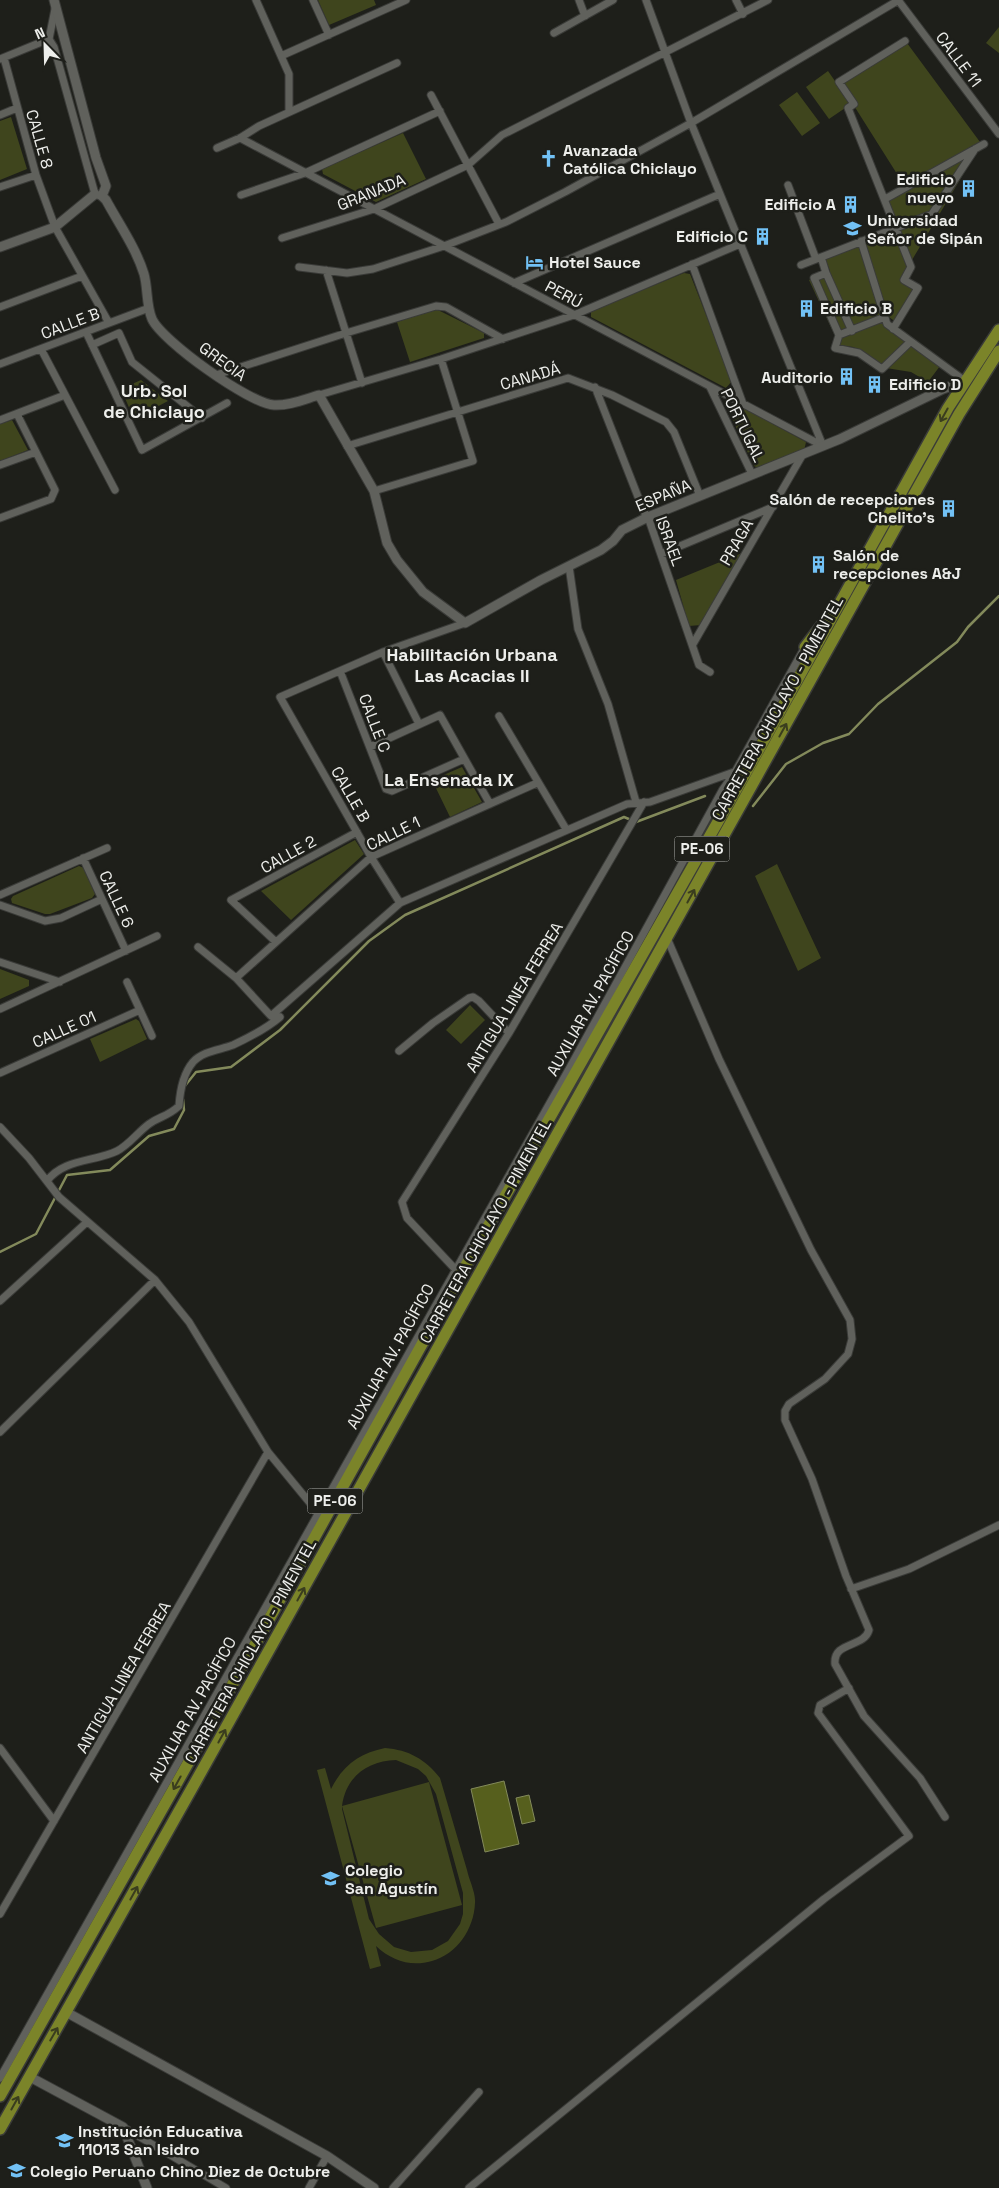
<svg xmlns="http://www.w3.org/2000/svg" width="999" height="2188" font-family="'Space Grotesk',sans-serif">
<rect width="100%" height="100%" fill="#1e1f1a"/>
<path fill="#3f451d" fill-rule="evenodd" d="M318 0H374L376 5 329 25Z
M999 27V53L986 43Z
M907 43 980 142 904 185 839 82Z
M828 71 851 104 829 119 806 87Z
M797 92 820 123 802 136 779 105Z
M11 117 27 169 0 180V121Z
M403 133 426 179 376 202 323 174 322 169Z
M966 156 973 158 900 280 915 289 896 322 886 315 835 336 809 280 830 271 825 258 900 230 888 199Z
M684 273 690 274 732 381 726 388 591 317V311Z
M436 309 484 333V338L410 362 397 322Z
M886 318 943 362 928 382 911 372 886 368 866 353 853 347 838 345 836 340Z
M141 380 168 401 134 419 121 389Z
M738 405 806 442 804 451 758 468 754 466 730 414Z
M12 420 28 450 0 461V424Z
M742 553 701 625 689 626 676 580Z
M462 767 482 802 450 817 432 780Z
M355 840 364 854 291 920 261 891Z
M777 864 821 958 798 971 755 876Z
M79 866 84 868 95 894 92 898 50 914H45L12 903 11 899 13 896Z
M0 969 29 980V986L0 999Z
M470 1005 485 1020 461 1044 446 1030Z
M136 1019 139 1021 147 1039 100 1062 90 1039Z
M385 1748C409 1750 425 1759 440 1778 449 1809 458 1839 467 1870 469 1880 476 1893 475 1903 474 1929 457 1954 432 1961 411 1967 392 1961 376 1946L381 1966 370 1969 317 1770 325 1768 331 1789C343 1765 360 1753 385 1748ZM396 1760 418 1769 426 1776 436 1794 463 1893V1914L460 1924 448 1941 432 1950 411 1952 394 1947 379 1934 369 1919 342 1809V1806L376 1928 462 1905 429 1782 342 1806C346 1776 368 1761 396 1760Z"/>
<path fill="#565f1d" stroke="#838a5b" d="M504 1781 519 1844 485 1852 471 1789Z
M529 1795 535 1821 522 1824 516 1798Z"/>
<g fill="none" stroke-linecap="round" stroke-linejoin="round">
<path stroke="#838a5b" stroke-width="2.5" d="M753 806 786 764 823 743 849 734 878 704 957 642 968 627 999 596
M184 1087 196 1072 231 1067 280 1030 369 941 405 915 624 817 636 822 705 796
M0 1252 36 1234 67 1175 110 1170 149 1136 174 1129 184 1110 183 1099"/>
<defs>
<path id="minor" d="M256 0 289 74V112
M313 0 329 35
M579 0 585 16
M646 0 691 123 823 446
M736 0 743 14
M898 0 999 134
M554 33 613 0
M49 39 54 47 95 194 100 196
M281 56 406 0
M4 58 36 175 55 227 109 323
M0 59 49 39 55 9
M431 95 499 224
M0 115 17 108
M240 138 823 446
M217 148 240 138 259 126 397 63
M788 185 816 259
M0 187 36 175
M241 195 305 173 440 111
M885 199 984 144
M282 238 374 209 468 165 502 135 768 0
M861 241 887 324 965 381
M821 257 826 273 814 278 839 335 835 348 859 353 882 369 910 342
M692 264 743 404
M801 265 932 214 975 149
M299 267 347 273 373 269 444 246 506 222 565 192 691 123 899 0
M326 270 362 383
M826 273 852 331
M514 283 720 194
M0 307 82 276
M893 329 918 288 904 280 911 267 848 108 854 104 839 82 905 41
M86 332 142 450 227 403
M839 335 885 317
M92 345 119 333 132 362 202 418
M41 349 115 490
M0 364 149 308
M216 375 346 333 436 306 446 307 503 339
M595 387 644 512 648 517 699 665 710 672
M710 387 752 474
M319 395 441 359 574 315 740 244
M0 420 65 395
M347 446 568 378 612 395 666 422 674 432 700 496
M0 465 36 452
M374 491 473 461 441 359
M0 518 51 499 55 490 17 414
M661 554 773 507
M569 566 578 629 608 704 636 802
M693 644 803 454
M383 652 419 724
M340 671 386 789 392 791 464 759
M499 716 566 829
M370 747 440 715 490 804
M83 858 126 951
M0 895 107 848
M400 903 371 857 280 697 383 652 465 623
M0 905 45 921 61 918 102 899
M667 938 719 1059 811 1250 850 1320 852 1339 848 1354 825 1379 789 1404 785 1411V1420L812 1479 846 1576 869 1630C864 1648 833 1641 835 1664L864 1716 920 1778 945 1817
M276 942 231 900 357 832
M198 947 236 978 271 1016 400 903 627 804 650 802 734 772
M0 962 60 982
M236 978 371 857 537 783
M127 982 152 1036
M0 1009 157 936
M399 1051 433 1023 469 998 473 997 479 1001 509 1033
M0 1073 140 1010
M0 1127 29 1158 59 1197 155 1280 189 1322 268 1452 319 1514
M47 1181C63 1159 94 1162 117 1151 129 1145 138 1132 149 1124 160 1116 167 1117 179 1106 180 1090 183 1074 193 1062 203 1051 220 1050 233 1045 250 1037 266 1029 280 1017
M456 1270 407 1218 402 1202 509 1033 644 802
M0 1301 87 1222
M0 1432 155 1280
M851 1589 909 1569 999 1525
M0 1748 54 1821
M0 1914 268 1452
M0 2078 569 1069 723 789 735 772 805 647
M123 2127 226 2188
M309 2188 327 2156
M393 2188 479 2092
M469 2188 824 1899 909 1836 818 1713 820 1705 849 1688"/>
<path id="tertiary" d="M54 0 96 158 106 186 102 196 106 200C119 224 136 248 144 274 148 288 146 305 152 319 162 341 250 404 274 405 289 406 305 399 319 395L374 491 387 543 397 560 423 592 465 623 541 580 601 550 613 541 622 530 648 517 840 439 943 389 965 381
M0 247 55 227 95 194
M66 2012 327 2156 374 2188
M30 2077 123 2127 147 2188"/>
<path id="primary" d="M805 647 822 625
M0 2096 252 1650 461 1274 749 767 948 408 999 330
M0 2129 196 1781 959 414 999 351"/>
</defs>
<use href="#minor" stroke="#3a3b38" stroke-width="9"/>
<use href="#tertiary" stroke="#3a3b38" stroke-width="11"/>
<use href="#primary" stroke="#3a3b38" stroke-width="14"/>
<use href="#minor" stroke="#60615c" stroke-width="7"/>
<use href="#tertiary" stroke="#60615c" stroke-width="9"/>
<use href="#primary" stroke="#7b8429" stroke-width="11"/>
</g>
<defs><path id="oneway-shaft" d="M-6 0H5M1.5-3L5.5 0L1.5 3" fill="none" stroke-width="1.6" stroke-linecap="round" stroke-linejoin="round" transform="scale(1.25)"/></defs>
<g stroke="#3a3d1e">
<use href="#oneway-shaft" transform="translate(944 415) rotate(119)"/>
<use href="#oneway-shaft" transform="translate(783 730) rotate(-61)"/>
<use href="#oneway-shaft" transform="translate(691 896) rotate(-61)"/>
<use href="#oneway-shaft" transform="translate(301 1594) rotate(-61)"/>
<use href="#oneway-shaft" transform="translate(222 1736) rotate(-61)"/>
<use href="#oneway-shaft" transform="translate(177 1783) rotate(119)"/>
<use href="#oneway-shaft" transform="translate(134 1893) rotate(-61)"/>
<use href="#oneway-shaft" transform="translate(54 2034) rotate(-60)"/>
<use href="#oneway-shaft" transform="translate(15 2103) rotate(-61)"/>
</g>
<defs>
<symbol id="church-bare" viewBox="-9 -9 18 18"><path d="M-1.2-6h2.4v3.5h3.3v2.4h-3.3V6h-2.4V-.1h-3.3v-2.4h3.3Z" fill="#72c1f5" stroke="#1e1f1a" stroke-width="2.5" paint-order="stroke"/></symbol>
<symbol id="building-bare" viewBox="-9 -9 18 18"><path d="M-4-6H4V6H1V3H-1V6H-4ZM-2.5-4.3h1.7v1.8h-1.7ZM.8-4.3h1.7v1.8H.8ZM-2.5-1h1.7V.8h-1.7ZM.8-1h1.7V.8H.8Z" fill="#72c1f5" stroke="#1e1f1a" stroke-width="2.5" paint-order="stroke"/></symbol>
<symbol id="university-bare" viewBox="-9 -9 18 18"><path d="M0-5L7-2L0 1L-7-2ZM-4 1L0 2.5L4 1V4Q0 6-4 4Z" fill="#72c1f5" stroke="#1e1f1a" stroke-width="2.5" paint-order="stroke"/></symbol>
<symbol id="hotel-bare" viewBox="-9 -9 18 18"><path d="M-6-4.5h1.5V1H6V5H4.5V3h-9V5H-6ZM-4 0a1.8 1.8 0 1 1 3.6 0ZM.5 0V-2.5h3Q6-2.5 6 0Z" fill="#72c1f5" stroke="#1e1f1a" stroke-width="2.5" paint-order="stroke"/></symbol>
<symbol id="school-bare" viewBox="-9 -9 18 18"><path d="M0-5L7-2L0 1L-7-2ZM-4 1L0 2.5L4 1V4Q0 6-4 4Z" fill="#72c1f5" stroke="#1e1f1a" stroke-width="2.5" paint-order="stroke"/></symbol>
</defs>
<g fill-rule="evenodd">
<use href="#church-bare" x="536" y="146" width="25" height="25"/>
<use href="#building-bare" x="956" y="176" width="25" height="25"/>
<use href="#building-bare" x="838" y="192" width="25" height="25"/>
<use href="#university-bare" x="840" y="216" width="25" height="25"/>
<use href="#building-bare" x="750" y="224" width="25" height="25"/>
<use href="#hotel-bare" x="522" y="250" width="25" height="25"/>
<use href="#building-bare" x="794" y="296" width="25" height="25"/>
<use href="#building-bare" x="834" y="364" width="25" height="25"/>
<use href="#building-bare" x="862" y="372" width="25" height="25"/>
<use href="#building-bare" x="936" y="496" width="25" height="25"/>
<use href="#building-bare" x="806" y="552" width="25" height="25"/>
<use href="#school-bare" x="318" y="1866" width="25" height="25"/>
<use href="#school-bare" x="52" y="2128" width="25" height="25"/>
<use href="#school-bare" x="4" y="2158" width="25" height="25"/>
</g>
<g text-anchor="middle" stroke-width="5" stroke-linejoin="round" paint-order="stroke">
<g fill="#1e1f1a" stroke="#afb0ac" stroke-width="1">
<rect x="674.5" y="836.5" width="55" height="25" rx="4"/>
<rect x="307.5" y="1488.5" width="55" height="25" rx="4"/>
</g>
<g font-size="15" font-weight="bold" fill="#edeeeb">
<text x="702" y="854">PE-06</text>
<text x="335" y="1506">PE-06</text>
</g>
<g font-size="16" fill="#edeeeb" stroke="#1e1f1a">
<text transform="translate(959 59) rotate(53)" y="6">CALLE 11</text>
<text transform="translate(40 139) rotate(74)" y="6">CALLE 8</text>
<text transform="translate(371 192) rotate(-22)" y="6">GRANADA</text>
<text transform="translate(564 294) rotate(28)" y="6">PERÚ</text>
<text transform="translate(70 323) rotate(-21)" y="6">CALLE B</text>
<text transform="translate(223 361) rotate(36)" y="6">GRECIA</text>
<text transform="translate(530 376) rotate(-16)" y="6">CANADÁ</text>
<text transform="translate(743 425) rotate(64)" y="6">PORTUGAL</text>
<text transform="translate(663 495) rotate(-23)" y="6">ESPAÑA</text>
<text transform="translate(670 541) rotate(70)" y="6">ISRAEL</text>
<text transform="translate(736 542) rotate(-60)" y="6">PRAGA</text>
<text transform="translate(777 708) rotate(-61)" y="6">CARRETERA CHICLAYO - PIMENTEL</text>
<text transform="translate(375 723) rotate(69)" y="6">CALLE C</text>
<text transform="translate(351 794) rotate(60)" y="6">CALLE B</text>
<text transform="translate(393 833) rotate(-26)" y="6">CALLE 1</text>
<text transform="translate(288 854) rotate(-29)" y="6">CALLE 2</text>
<text transform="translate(117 899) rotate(65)" y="6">CALLE 6</text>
<text transform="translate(514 997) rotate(-59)" y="6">ANTIGUA LINEA FERREA</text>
<text transform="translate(590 1003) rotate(-61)" y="6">AUXILIAR AV. PACÍFICO</text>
<text transform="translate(64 1029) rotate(-24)" y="6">CALLE 01</text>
<text transform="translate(485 1231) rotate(-61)" y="6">CARRETERA CHICLAYO - PIMENTEL</text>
<text transform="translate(390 1356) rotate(-61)" y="6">AUXILIAR AV. PACÍFICO</text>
<text transform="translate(250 1651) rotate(-61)" y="6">CARRETERA CHICLAYO - PIMENTEL</text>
<text transform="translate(123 1677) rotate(-60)" y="6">ANTIGUA LINEA FERREA</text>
<text transform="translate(192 1709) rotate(-61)" y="6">AUXILIAR AV. PACÍFICO</text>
</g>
<g font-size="16" font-weight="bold" fill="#edeeeb" stroke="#1e1f1a" text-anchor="start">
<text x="563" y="156">Avanzada<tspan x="563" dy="18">Católica Chiclayo</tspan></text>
<text x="954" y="185" text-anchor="end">Edificio<tspan x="954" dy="18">nuevo</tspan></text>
<text x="836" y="210" text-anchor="end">Edificio A</text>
<text x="867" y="226">Universidad<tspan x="867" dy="18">Señor de Sipán</tspan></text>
<text x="748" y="242" text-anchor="end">Edificio C</text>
<text x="549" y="268">Hotel Sauce</text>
<text x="820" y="314">Edificio B</text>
<text x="833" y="383" text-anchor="end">Auditorio</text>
<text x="889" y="390">Edificio D</text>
<text x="935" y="505" text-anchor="end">Salón de recepciones<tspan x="935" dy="18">Chelito's</tspan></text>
<text x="833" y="561">Salón de<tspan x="833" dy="18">recepciones A&amp;J</tspan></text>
<text x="345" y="1876">Colegio<tspan x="345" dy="18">San Agustín</tspan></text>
<text x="78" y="2137">Institución Educativa<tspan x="78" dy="18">11013 San Isidro</tspan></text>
<text x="30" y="2177">Colegio Peruano Chino Diez de Octubre</text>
</g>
<g font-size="18" font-weight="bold" fill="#edeeeb" stroke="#1e1f1a">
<text x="154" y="397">Urb. Sol<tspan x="154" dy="21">de Chiclayo</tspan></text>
<text x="472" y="661">Habilitación Urbana<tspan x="472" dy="21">Las Acacias II</tspan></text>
<text x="449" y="786">La Ensenada IX</text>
</g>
</g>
<g transform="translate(45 45) rotate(337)" stroke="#1e1f1a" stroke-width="4" paint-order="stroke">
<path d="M0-4L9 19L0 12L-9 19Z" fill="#edeeeb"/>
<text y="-8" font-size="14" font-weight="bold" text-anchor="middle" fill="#edeeeb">N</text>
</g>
</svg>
